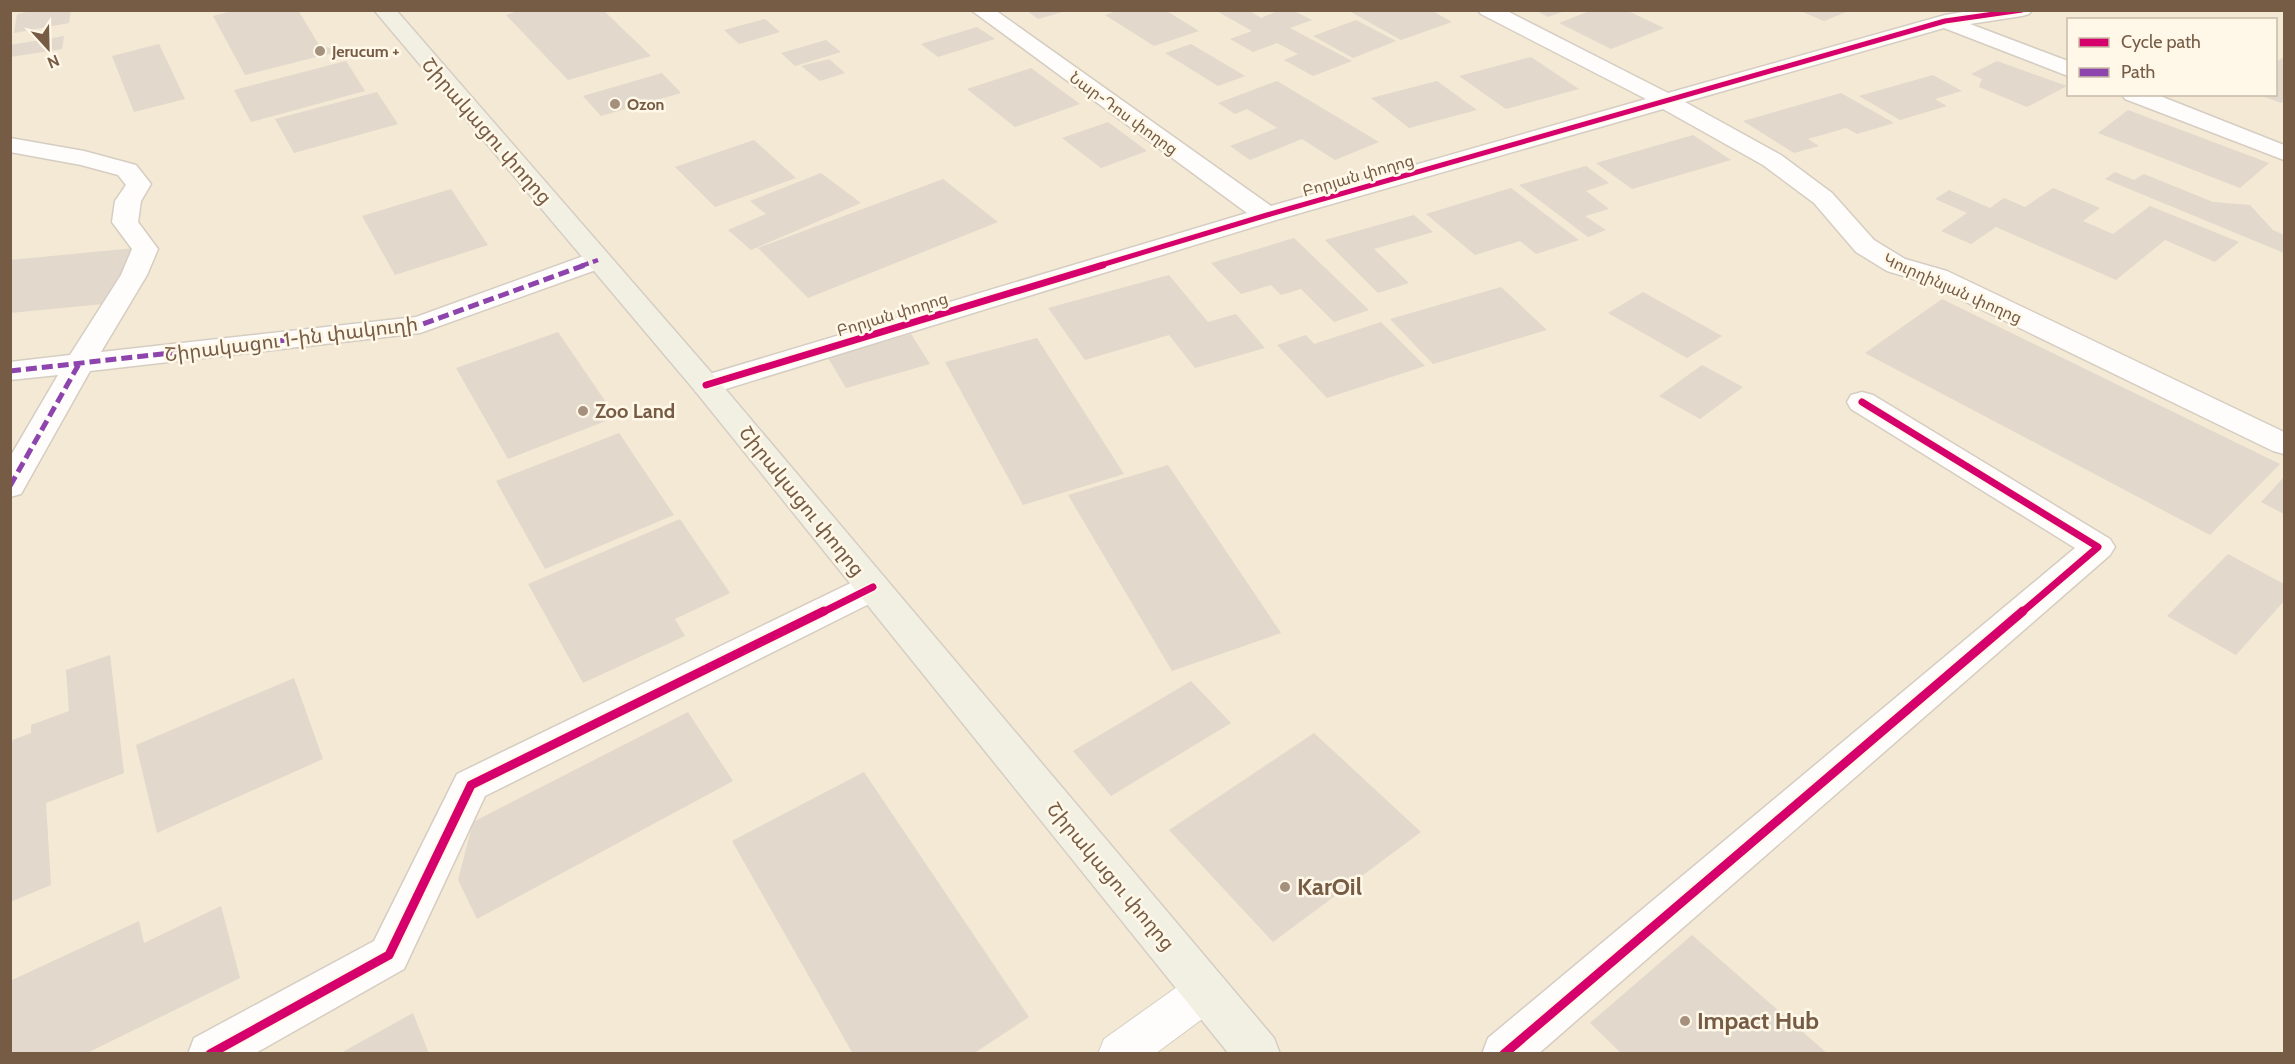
<svg xmlns="http://www.w3.org/2000/svg" width="2295" height="1064" font-family="Cabin,'Noto Sans Armenian',sans-serif">
<rect width="100%" height="100%" fill="#f7f2e6"/>
<path fill="#f3e9d5" fill-rule="evenodd" d="M11 11H2284V1053H11ZM2068 20H2276V94H2068Z"/>
<path fill="#e2d8cb" d="M37 10H71L69 23 14 33 17 14Z
M236 10H298L319 45 340 51 245 75 213 16Z
M521 10H603L651 56 568 80 506 15Z
M1026 10H1066V11L1038 19Z
M1120 10H1165L1199 31 1154 46 1105 15Z
M1215 10H1248L1261 18 1280 10H1292L1312 20 1290 28 1352 61 1313 76 1284 60 1298 54 1277 43 1253 52 1230 39 1252 31Z
M1354 10H1431L1452 22 1401 40 1351 12Z
M1535 10H1565V11L1548 17Z
M1592 10H1626L1664 28 1611 49 1559 23Z
M1798 10H1849V11L1824 21Z
M765 19 780 32 739 44 724 30Z
M1356 20 1396 41 1353 58 1313 36Z
M977 27 995 39 938 57 921 44Z
M64 36 62 49 10 57V45Z
M826 40 841 52 795 66 781 53Z
M159 44 185 99 134 112 112 56Z
M1191 44 1245 76 1218 86 1165 53Z
M1531 57 1579 89 1506 109 1459 76Z
M2284 57V101L2281 103 2262 96 2276 94V62Z
M829 59 845 73 820 81 801 66Z
M346 61 365 91 251 122 234 90Z
M1997 61 2067 86 2027 107 1979 87 1982 79 1971 74Z
M1031 68 1080 104 1015 127 967 89Z
M662 73 681 93 601 116 583 96Z
M1933 75 1962 91 1935 99 1947 106 1900 120 1859 96Z
M1277 81 1379 142 1335 160 1302 139 1250 160 1230 146 1277 128 1247 109 1235 114 1218 103Z
M1437 81 1477 110 1409 128 1371 98Z
M377 92 398 124 294 153 275 119Z
M1841 93 1894 123 1857 134 1846 128 1808 139 1819 146 1794 153 1743 121Z
M2128 110 2269 163 2240 188 2098 133Z
M1108 122 1147 151 1101 168 1062 138Z
M1693 135 1731 160 1632 189 1596 163Z
M754 140 796 178 715 207 675 167Z
M1586 166 1609 183 1586 191 1609 209 1585 216 1606 230 1588 237 1519 185Z
M2115 172 2134 180 2144 174 2213 202 2250 205 2273 230 2284 235V253L2105 179Z
M821 173 861 203 751 250 728 230 766 214 750 201Z
M943 179 998 222 808 298 758 248Z
M1511 188 1579 240 1536 254 1520 241 1475 255 1426 214Z
M2053 188 2100 208 2083 221 2113 234 2150 206 2239 242 2215 262 2165 240 2116 280 1996 227 1971 244 1941 231 1967 213 1935 199 1949 190 1990 208 2004 198 2025 207Z
M451 189 488 245 395 275 362 216Z
M1414 215 1433 232 1374 249 1409 283 1378 293 1325 240Z
M1294 238 1369 310 1334 322 1301 289 1281 295 1271 285 1241 294 1211 263Z
M135 248 103 304 10 313V260Z
M1169 275 1208 322 1236 314 1265 348 1195 368 1169 335 1085 360 1048 308Z
M1501 287 1547 330 1433 364 1390 319Z
M1643 292 1722 336 1687 358 1608 313Z
M1942 299 2280 464 2210 535 1865 353Z
M1381 322 1425 366 1327 398 1277 345 1306 335 1314 344Z
M558 332 616 417 508 459 456 368Z
M911 334 930 364 846 388 828 358Z
M1037 338 1124 474 1023 505 945 362Z
M1702 365 1743 387 1700 419 1659 396Z
M619 433 674 515 545 569 496 481Z
M1168 465 1281 633 1172 671 1068 495Z
M2284 477V514L2261 502Z
M680 519 730 593 675 619 685 636 583 683 528 584Z
M2228 554 2284 584V601L2236 655 2167 616Z
M110 655 124 773 46 803 51 885 10 902V741L31 733V725L69 711 66 670Z
M294 678 323 759 157 833 136 745Z
M1191 681 1231 723 1111 796 1073 751Z
M688 712 733 781 477 919 458 880 473 822Z
M1314 733 1421 832 1273 942 1169 830Z
M864 772 1029 1017 973 1054H853L732 841Z
M221 906 240 978 85 1054H10V981L139 921 144 943Z
M1692 935 1828 1054H1622L1590 1023Z
M413 1013 429 1054H339Z"/>
<g fill="none" stroke-linecap="round" stroke-linejoin="round">
<defs>
<path id="lane" d="M1206 971 1221 977 1227 991 1221 1005 1155 1054H1098L1104 1039 1191 977Z"/>
<path id="street" d="M971 10H995L1271 206 1646 99 1481 14 1478 10H1505L1668 93 1945 15 1975 10H2032L2029 14 2022 16 1970 24 2068 61V76L1944 28 1685 102 1781 155 1832 193 1874 240 1905 259 1947 271 2284 432V454L2273 451 1927 283 1887 271 1856 252 1814 203 1763 165 1663 109 1276 220 716 392 706 394 696 392 691 385 696 378 1247 213Z
M2122 94H2155L2284 145V160L2125 99Z
M10 138 84 151 136 165 151 184 141 201 138 222 158 249 147 275 101 352 416 317 589 254 598 252 607 254 611 260 607 266 420 333 90 371 21 494 10 497V457L58 375 10 380V362L70 355 121 275 132 249 112 222 115 201 126 185 118 175 81 165 10 152Z
M1862 392 1873 395 2110 539 2115 547 2110 555 1538 1054H1482L1488 1038 2075 548 1851 409 1847 402 1851 395Z
M873 574 885 578 890 587 885 596 485 796 404 969 254 1054H188L194 1038 374 941 457 774 861 578Z"/>
<path id="primary" d="M374 10H396L716 378 1274 1038 1280 1054H1229L696 392Z"/>
</defs>
<use href="#lane" stroke="#d6cdc2" stroke-width="2"/>
<use href="#street" stroke="#d6cdc2" stroke-width="3"/>
<use href="#primary" stroke="#d6cdc3" stroke-width="3"/>
<use href="#lane" fill="#fefdfb" fill-rule="evenodd"/>
<use href="#street" fill="#fefdfb" fill-rule="evenodd"/>
<use href="#primary" fill="#f2efe3" fill-rule="evenodd"/>
<path stroke="#8e44ad" stroke-width="4.5" stroke-dasharray="8 4.5" stroke-linecap="butt" d="M581 266 598 260"/>
<path stroke="#8e44ad" stroke-width="5" stroke-dasharray="11 5" stroke-linecap="butt" d="M10 371 420 325 585 265
M10 486 79 364"/>
<defs>
<path id="cycleway-far2" d="M1098 266 1267 215 1945 21 2022 10"/>
<path id="cycleway-far1" d="M706 385 1103 265
M1862 402 2098 547 2021 613
M821 613 873 587"/>
<path id="cycleway" d="M210 1054 389 955 471 785 824 611
M1504 1054 2023 611"/>
</defs>
<use href="#cycleway-far2" stroke="#fff8e8" stroke-width="8"/>
<use href="#cycleway-far1" stroke="#fff8e8" stroke-width="10"/>
<use href="#cycleway" stroke="#fff8e8" stroke-width="13"/>
<use href="#cycleway-far2" stroke="#d6006c" stroke-width="5"/>
<use href="#cycleway-far1" stroke="#d6006c" stroke-width="7"/>
<use href="#cycleway" stroke="#d6006c" stroke-width="9"/>
</g>
<g fill="#a4907d" stroke="#fff8e8" stroke-width="2">
<circle cx="320" cy="51" r="6"/>
<circle cx="615" cy="104" r="6"/>
<circle cx="583" cy="411" r="6"/>
<circle cx="1285" cy="887" r="6"/>
<circle cx="1685" cy="1021" r="6"/>
</g>
<g text-anchor="middle" stroke-width="5" stroke-linejoin="round" paint-order="stroke">
<g font-size="16" font-weight="bold" fill="#775c45" stroke="#fff8e8" text-anchor="start">
<text x="332" y="57">Jerucum +</text>
<text x="627" y="110">Ozon</text>
</g>
<g font-size="16" fill="#775c45" stroke="#fff8e8">
<text transform="translate(1124 113) rotate(36)" y="6">Նար-Դոս փողոց</text>
<text transform="translate(1358 175) rotate(-16)" y="6">Բորյան փողոց</text>
<text transform="translate(1953 288) rotate(24)" y="6">Կուրղինյան փողոց</text>
<text transform="translate(892 314) rotate(-17)" y="6">Բորյան փողոց</text>
</g>
<g font-size="20" fill="#775c45" stroke="#fff8e8">
<text transform="translate(487 131) rotate(49)" y="7">Շիրակացու փողոց</text>
<text transform="translate(291 339) rotate(-7)" y="7">Շիրակացու 1-ին փակուղի</text>
<text transform="translate(802 501) rotate(51)" y="7">Շիրակացու փողոց</text>
<text transform="translate(1111 876) rotate(50)" y="7">Շիրակացու փողոց</text>
</g>
<g font-size="20" font-weight="bold" fill="#775c45" stroke="#fff8e8" text-anchor="start">
<text x="595" y="418">Zoo Land</text>
</g>
<g font-size="24" font-weight="bold" fill="#775c45" stroke="#fff8e8" text-anchor="start">
<text x="1297" y="895">KarOil</text>
<text x="1697" y="1029">Impact Hub</text>
</g>
</g>
<rect width="2295" height="1064" fill="none" stroke="#775c45" stroke-width="24"/>
<rect x="2067" y="18" width="210" height="78" fill="#fff8e8" stroke="#c9baa7" stroke-width="1.5"/>
<rect x="2079" y="38" width="30" height="9" fill="#d6006c" stroke="#c9baa7" stroke-width="1.5"/>
<text x="2121" y="48" font-size="18" fill="#775c45">Cycle path</text>
<rect x="2079" y="68" width="30" height="9" fill="#8e44ad" stroke="#c9baa7" stroke-width="1.5"/>
<text x="2121" y="78" font-size="18" fill="#775c45">Path</text>
<g transform="translate(48 48) rotate(158)" stroke="#fff8e8" stroke-width="4.5" paint-order="stroke">
<path d="M0-4.5L10 22L0 15L-10 22Z" fill="#775c45"/>
<text y="-9" font-size="16" font-weight="bold" text-anchor="middle" fill="#775c45">N</text>
</g>
</svg>
